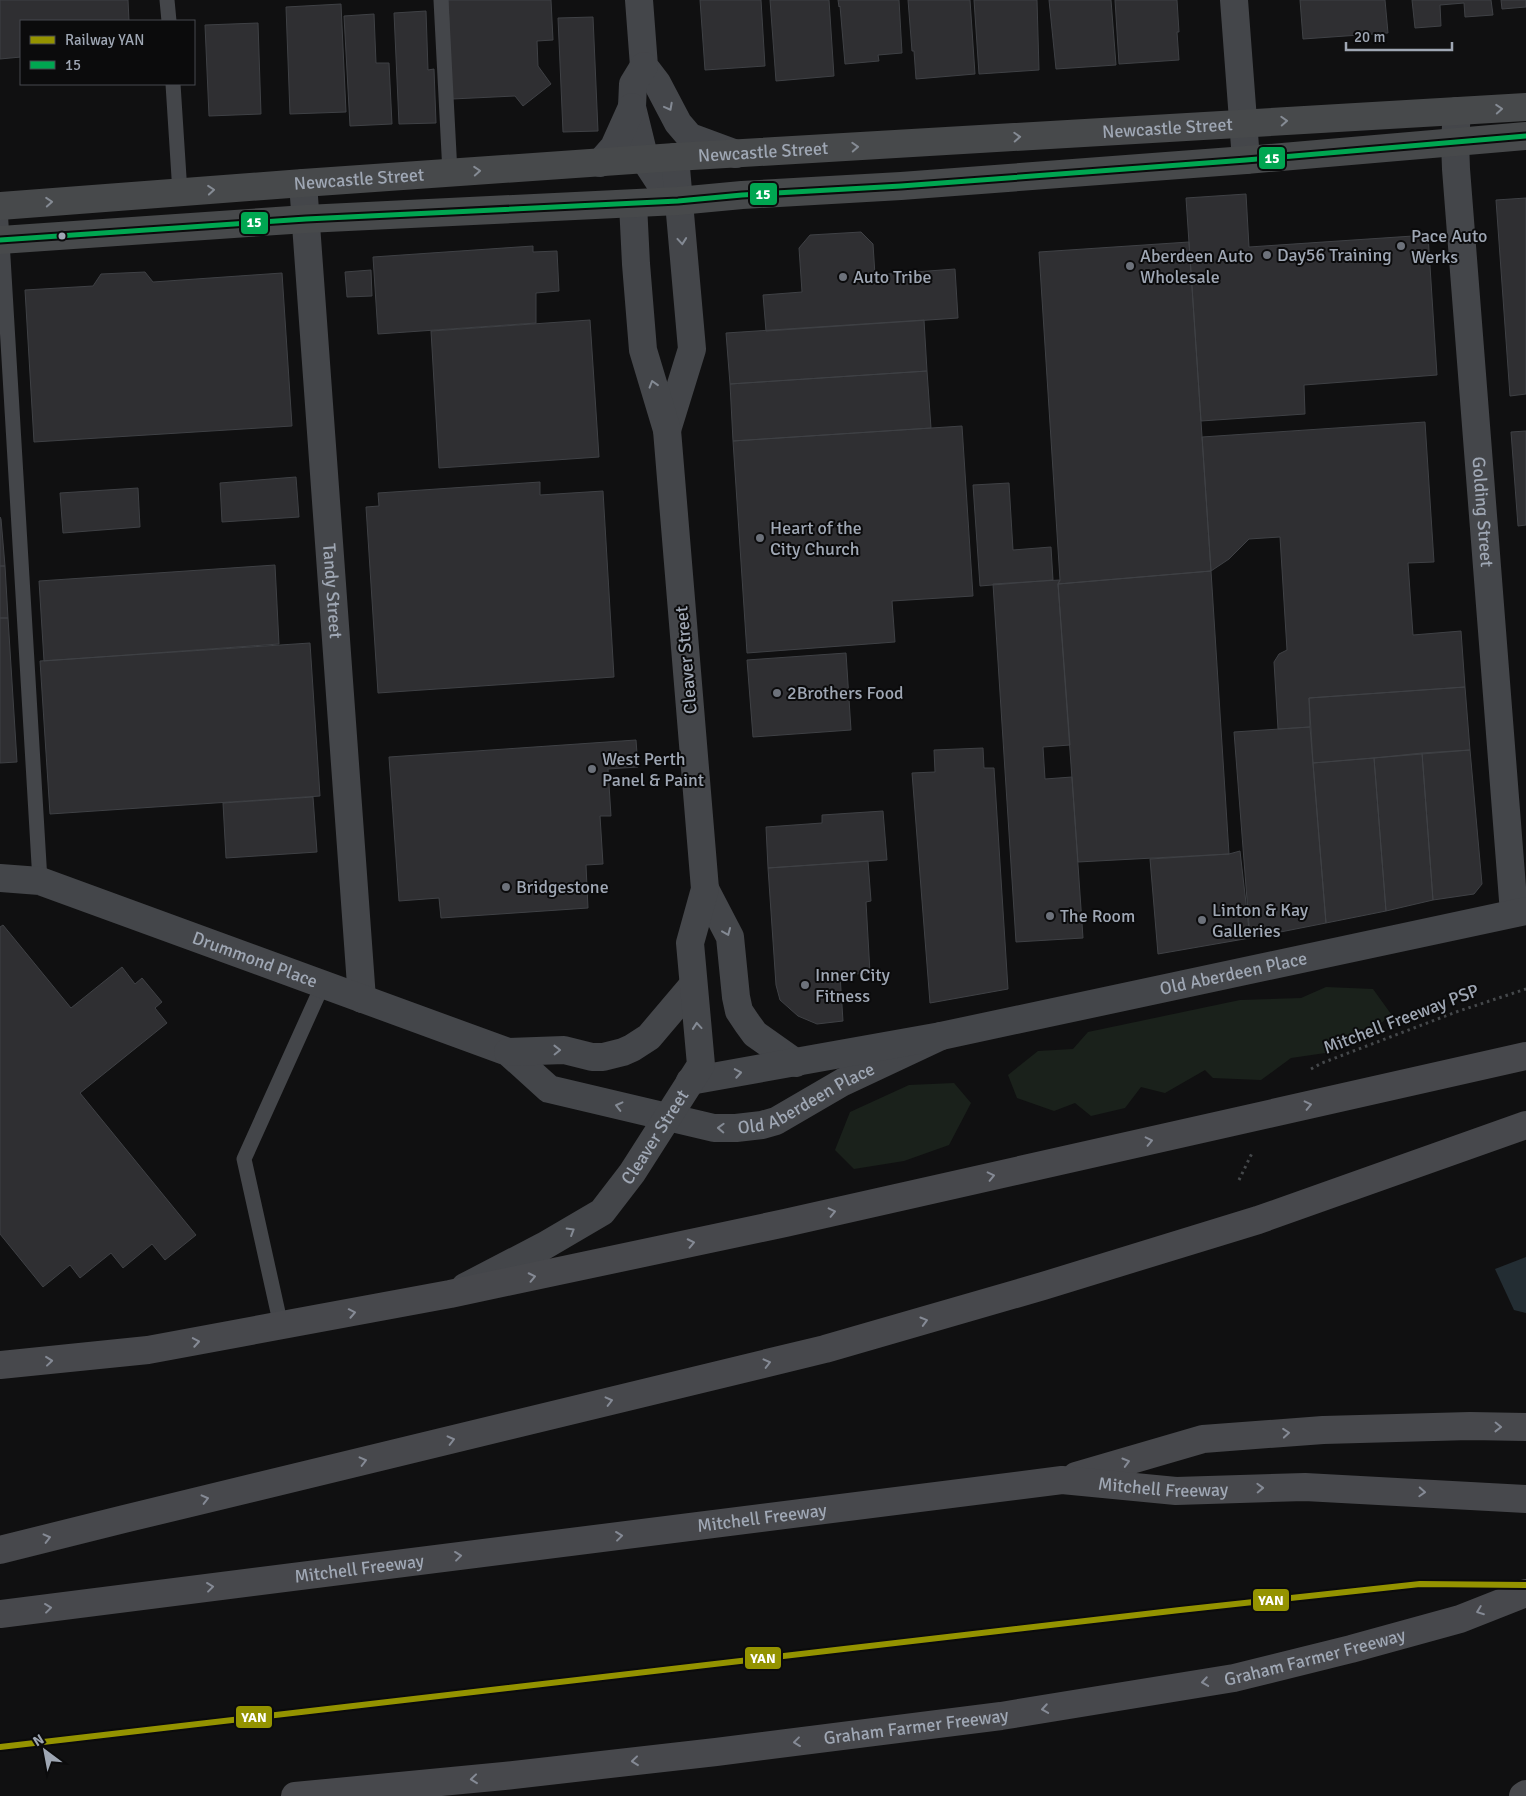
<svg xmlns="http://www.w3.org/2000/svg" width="1526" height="1796" font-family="Signika,sans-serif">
<rect width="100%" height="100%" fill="#101011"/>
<path fill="#1a211b" d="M1326 987 1373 989 1391 1014 1375 1029 1339 1051 1291 1058 1261 1080 1213 1078 1205 1070 1165 1093 1141 1087 1125 1108 1091 1116 1075 1103 1054 1111 1017 1098 1008 1075 1038 1051 1073 1049 1088 1032 1240 1000 1301 998Z
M954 1083 971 1103 949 1145 904 1161 854 1169 835 1150 850 1112 909 1085Z"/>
<path fill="#232d33" d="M1526 1257V1313L1514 1310 1495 1269Z"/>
<path fill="#2f2f32" stroke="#3f4145" d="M0 0H128L129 21H21V57L0 59Z
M448 0H551L553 40 537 41 538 66 551 84 523 106 515 96 452 99Z
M700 0H761L765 66 705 70Z
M770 0H829L834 76 776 81Z
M838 0H899L902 53 878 55 879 61 845 64 840 6 839 7Z
M908 0H970L975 74 916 79 914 51H912Z
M974 0H1037L1039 70 979 74Z
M1049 0H1111L1116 65 1056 69Z
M1115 0H1177L1179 32H1177L1179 60 1119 64Z
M1300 0H1385L1388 33 1303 39Z
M1412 0H1491L1493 15 1465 17 1464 3 1440 5 1441 26 1415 28Z
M1501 0H1526V7L1502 9Z
M341 4 346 112 290 114 286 7Z
M426 11 428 70 434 69 436 123 399 124 394 13Z
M374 14 376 63H389L392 124 350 126 344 16Z
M593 17 598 131 563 132 558 18Z
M258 23 261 114 209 116 205 25Z
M1246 194 1249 247 1428 235 1437 375 1304 385 1305 414 1201 421 1186 198Z
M1526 198V394L1510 396 1496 200Z
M861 232 873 244 875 275 955 269 958 318 766 331 763 295 802 292 799 248 810 235Z
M1189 242 1211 571 1058 584 1060 580 1039 252Z
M533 246V252L557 251 559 291 536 293V323L378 334 373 257Z
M371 270 372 296 347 297 345 272Z
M145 272 153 282 282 273 292 426 34 442 25 290 93 286 101 274Z
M590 320 599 457 439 468 431 331Z
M924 320 927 371 730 384 726 333Z
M927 371 931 428 733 441 730 384Z
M1425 422 1434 562 1408 563 1413 635 1461 631 1465 687 1309 698 1310 727 1278 729 1274 662 1279 654 1287 650 1280 537 1249 539 1229 559 1211 571 1202 437Z
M962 426 973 596 892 601 895 642 747 653 733 441Z
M1526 431V525L1518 526 1511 432Z
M296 477 299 517 222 522 220 483Z
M540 482V495L603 491 614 677 378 693 366 507 379 506 378 493Z
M1009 483 1013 550 1051 547 1053 580 980 586 973 485Z
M138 488 140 527 63 533 60 493Z
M0 517 1 519 5 566H0Z
M275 565 279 644 44 661 39 581Z
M0 566H5L8 618H0Z
M1211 571 1229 854 1078 862 1058 584Z
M1060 580 1058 584 1070 745 1043 747 1045 779 1072 777 1083 938 1016 942 993 584Z
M0 618H8L17 762 0 763Z
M310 643 320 796 50 814 40 661Z
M846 653 851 730 753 737 747 660Z
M1465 687 1470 750 1313 763 1309 698Z
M1310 727 1326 923 1250 938 1234 732Z
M636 740 638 767 608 769 611 816H600L603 864 586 865 588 908 441 918 439 898 399 901 389 757Z
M983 748 984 768H994L1008 989 930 1003 912 773 935 772 934 750Z
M1470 750 1482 884 1474 894 1433 900 1422 753Z
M1422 753 1433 900 1386 911 1374 758Z
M1374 758 1386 911 1326 923 1313 763Z
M313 797 317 852 226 858 223 803Z
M883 811 887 860 768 868 766 827 822 823V815Z
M1240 851 1250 938 1158 954 1150 859 1229 854Z
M868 861 871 901 866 902 870 973 840 975 843 1021 817 1024 798 1016 780 1000 776 985 768 868Z
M3 925 71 1008 122 967 135 984 142 978 162 1002 155 1008 167 1023 80 1093 196 1235 165 1260 152 1244 123 1268 111 1253 80 1278 70 1265 43 1287 0 1234V927Z"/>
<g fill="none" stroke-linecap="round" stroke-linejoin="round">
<path stroke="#45484b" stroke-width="3" stroke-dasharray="2.5 4" stroke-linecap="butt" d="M1311 1069 1322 1063 1456 1012 1526 989
M1239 1180 1253 1151"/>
<path stroke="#44464a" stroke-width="15" d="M167 0 169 21
M441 0 450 173
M173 84 180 193
M0 207 40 881
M281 1326 244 1159 323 984"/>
<g stroke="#44464a" stroke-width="28">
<path d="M639 0 644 66 657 83 678 123 690 137 736 154"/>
<path d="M1234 0 1246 160"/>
<path d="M644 66 633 84 632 107 645 160 664 189 678 201"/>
<path id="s1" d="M1457 111 1455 141 1456 169 1514 913"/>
<path d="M600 163 614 147 632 107"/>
<path id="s2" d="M303 183 362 999"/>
<path d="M667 430 692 349 675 157"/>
<path id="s3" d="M0 878 40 881 508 1052 549 1089 714 1128H736L762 1125 776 1121 843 1082 941 1036"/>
<path d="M705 889 730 937 736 997 739 1011 747 1023 755 1034 796 1063"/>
<path d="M508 1052 564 1050 592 1057H603L623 1052 632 1048 649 1037 693 985"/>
<path id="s4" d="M690 1081 941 1036 1526 911"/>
<path id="s5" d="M465 1287 544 1246 602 1212 632 1173 701 1065 690 943 705 889 667 430 643 350 636 264 633 204"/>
</g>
<g stroke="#47494b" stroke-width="28">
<path id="s6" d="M0 206 303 183 675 157 1526 107"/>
<path d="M0 240 306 219 678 201 742 195 901 186 1246 160 1526 136"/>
</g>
<g stroke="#47484c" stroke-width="28">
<path d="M0 1365 148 1350 450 1294 785 1223 1526 1056"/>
<path d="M1076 1476 1203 1439 1323 1430 1470 1426 1526 1427"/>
<path d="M0 1550 124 1519 825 1349 1043 1286 1258 1220 1526 1125"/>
<path id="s7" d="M0 1614 1062 1480 1176 1491 1305 1487 1526 1499"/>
<path id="s8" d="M295 1796 504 1776 716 1752 1001 1716 1234 1678 1351 1649 1460 1619 1526 1593"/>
<path d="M1523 1796 1526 1794"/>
</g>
<defs>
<path id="bus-1" d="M0 240 306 219 678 201 742 195 901 186 1246 160 1526 136"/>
</defs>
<use href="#bus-1" stroke="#0b0b0c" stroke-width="9"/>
<use href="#bus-1" stroke="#00a651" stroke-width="5"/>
<defs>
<path id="rail-1" d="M0 1747 1180 1610 1420 1584 1526 1585"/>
</defs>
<use href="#rail-1" stroke="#0b0b0c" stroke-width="10"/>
<use href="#rail-1" stroke="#949300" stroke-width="6"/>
</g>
<defs><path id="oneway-chevron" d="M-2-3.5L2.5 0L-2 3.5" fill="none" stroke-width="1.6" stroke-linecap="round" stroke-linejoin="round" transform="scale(1.25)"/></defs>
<g stroke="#848a94">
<use href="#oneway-chevron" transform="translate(669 107) rotate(62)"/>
<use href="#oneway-chevron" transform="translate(682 241) rotate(85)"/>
<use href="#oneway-chevron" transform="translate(653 384) rotate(-107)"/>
<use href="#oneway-chevron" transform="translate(727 932) rotate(67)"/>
<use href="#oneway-chevron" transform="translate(697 1026) rotate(-95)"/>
<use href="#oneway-chevron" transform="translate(557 1050) rotate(-1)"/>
<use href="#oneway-chevron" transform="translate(738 1073) rotate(-10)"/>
<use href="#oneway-chevron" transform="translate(619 1106) rotate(-166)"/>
<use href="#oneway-chevron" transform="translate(721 1128) rotate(-178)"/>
<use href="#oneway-chevron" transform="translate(571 1231) rotate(-31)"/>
</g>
<g stroke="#858b94">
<use href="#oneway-chevron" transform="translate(1499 109) rotate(-4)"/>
<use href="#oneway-chevron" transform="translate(1284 121) rotate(-3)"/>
<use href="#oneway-chevron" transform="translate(1017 137) rotate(-3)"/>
<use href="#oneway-chevron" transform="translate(855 147) rotate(-3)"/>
<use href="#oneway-chevron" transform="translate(477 171) rotate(-4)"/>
<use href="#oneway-chevron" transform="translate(211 190) rotate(-5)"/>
<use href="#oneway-chevron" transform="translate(49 202) rotate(-4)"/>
</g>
<g stroke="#858a95">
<use href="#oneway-chevron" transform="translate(1308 1105) rotate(-13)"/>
<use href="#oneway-chevron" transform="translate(1149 1141) rotate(-13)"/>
<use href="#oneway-chevron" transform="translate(991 1176) rotate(-13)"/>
<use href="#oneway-chevron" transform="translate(832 1212) rotate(-13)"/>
<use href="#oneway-chevron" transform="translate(691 1243) rotate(-12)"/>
<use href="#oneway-chevron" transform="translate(532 1277) rotate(-12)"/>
<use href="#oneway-chevron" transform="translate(352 1313) rotate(-11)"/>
<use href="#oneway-chevron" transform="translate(924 1321) rotate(-16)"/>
<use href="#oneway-chevron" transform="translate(196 1342) rotate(-10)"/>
<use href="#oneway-chevron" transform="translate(49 1361) rotate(-6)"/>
<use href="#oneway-chevron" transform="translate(767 1363) rotate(-14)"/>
<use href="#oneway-chevron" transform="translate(609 1401) rotate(-14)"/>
<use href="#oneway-chevron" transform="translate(1498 1427) rotate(1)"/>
<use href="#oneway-chevron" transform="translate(1286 1433) rotate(-5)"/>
<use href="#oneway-chevron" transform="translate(451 1440) rotate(-14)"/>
<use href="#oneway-chevron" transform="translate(363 1461) rotate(-14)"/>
<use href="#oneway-chevron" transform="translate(1126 1462) rotate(-16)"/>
<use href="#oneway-chevron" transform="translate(1260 1488) rotate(-2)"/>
<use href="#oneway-chevron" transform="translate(1422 1492) rotate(3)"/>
<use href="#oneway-chevron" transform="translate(205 1499) rotate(-14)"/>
<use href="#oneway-chevron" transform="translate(619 1536) rotate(-7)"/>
<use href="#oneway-chevron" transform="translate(47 1538) rotate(-14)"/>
<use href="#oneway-chevron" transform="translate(458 1556) rotate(-7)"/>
<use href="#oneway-chevron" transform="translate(210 1587) rotate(-7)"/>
<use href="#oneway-chevron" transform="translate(48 1608) rotate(-7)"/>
<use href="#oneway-chevron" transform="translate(1480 1611) rotate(159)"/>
<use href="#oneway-chevron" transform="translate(1205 1682) rotate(171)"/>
<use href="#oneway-chevron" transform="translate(1045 1709) rotate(171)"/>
<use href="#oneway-chevron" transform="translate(797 1742) rotate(173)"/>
<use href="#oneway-chevron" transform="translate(635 1761) rotate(174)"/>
<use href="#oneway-chevron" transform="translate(474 1779) rotate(174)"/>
</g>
<circle fill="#9fa7b4" stroke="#0b0b0c" stroke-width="2" cx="62" cy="236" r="4.5"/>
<g fill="#6d727b" stroke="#0b0b0c" stroke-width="2">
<circle cx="1401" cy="246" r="5"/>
<circle cx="1267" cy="255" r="5"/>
<circle cx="1130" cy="266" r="5"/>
<circle cx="843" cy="277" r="5"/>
<circle cx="760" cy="538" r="5"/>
<circle cx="777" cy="693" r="5"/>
<circle cx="592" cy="769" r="5"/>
<circle cx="506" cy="887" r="5"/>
<circle cx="1050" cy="916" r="5"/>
<circle cx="1202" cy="920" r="5"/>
<circle cx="805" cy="985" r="5"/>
</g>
<g text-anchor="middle" stroke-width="4" stroke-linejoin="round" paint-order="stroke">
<g font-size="18" fill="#9fa7b4" stroke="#0b0b0c">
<text dy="6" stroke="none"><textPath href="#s6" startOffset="1170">Newcastle Street</textPath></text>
<text dy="6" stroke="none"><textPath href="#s6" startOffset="765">Newcastle Street</textPath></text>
<text dy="6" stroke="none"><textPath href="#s6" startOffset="360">Newcastle Street</textPath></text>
<text dy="6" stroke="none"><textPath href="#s1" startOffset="402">Golding Street</textPath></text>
<text dy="6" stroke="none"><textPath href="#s2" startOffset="409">Tandy Street</textPath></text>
<text transform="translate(686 660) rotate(-95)" y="6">Cleaver Street</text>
<text dy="6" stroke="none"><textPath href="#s3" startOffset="269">Drummond Place</textPath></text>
<text dy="6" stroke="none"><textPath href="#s4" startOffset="554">Old Aberdeen Place</textPath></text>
<text transform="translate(1401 1019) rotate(-21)" y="6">Mitchell Freeway PSP</text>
<text dy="6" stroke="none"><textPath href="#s3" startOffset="862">Old Aberdeen Place</textPath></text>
<text dy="6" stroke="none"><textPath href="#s5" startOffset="248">Cleaver Street</textPath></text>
<text dy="6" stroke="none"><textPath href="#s7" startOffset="1172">Mitchell Freeway</textPath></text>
<text dy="6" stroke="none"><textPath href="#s7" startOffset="768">Mitchell Freeway</textPath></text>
<text dy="6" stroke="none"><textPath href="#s7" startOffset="362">Mitchell Freeway</textPath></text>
<text dy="6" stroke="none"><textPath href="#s8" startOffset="1030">Graham Farmer Freeway</textPath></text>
<text dy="6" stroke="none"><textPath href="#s8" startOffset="625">Graham Farmer Freeway</textPath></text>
</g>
<g font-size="18" fill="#9fa7b4" stroke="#0b0b0c" text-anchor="start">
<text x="1411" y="242">Pace Auto<tspan x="1411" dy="21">Werks</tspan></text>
<text x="1277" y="261">Day56 Training</text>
<text x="1140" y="262">Aberdeen Auto<tspan x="1140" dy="21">Wholesale</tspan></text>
<text x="853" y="283">Auto Tribe</text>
<text x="770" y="534">Heart of the<tspan x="770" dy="21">City Church</tspan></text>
<text x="787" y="699">2Brothers Food</text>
<text x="602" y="765">West Perth<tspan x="602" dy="21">Panel &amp; Paint</tspan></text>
<text x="516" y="893">Bridgestone</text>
<text x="1212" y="916">Linton &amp; Kay<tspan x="1212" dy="21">Galleries</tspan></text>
<text x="1060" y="922">The Room</text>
<text x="815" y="981">Inner City<tspan x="815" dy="21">Fitness</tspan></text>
</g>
</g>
<g stroke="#0b0b0c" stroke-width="2">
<rect x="1258" y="146" width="28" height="24" rx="5" fill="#00a651"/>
<rect x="749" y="182" width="29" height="24" rx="5" fill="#00a651"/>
<rect x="240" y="211" width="29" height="24" rx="5" fill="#00a651"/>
<rect x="1252" y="1588" width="38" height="24" rx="5" fill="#949300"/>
<rect x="744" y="1646" width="38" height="24" rx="5" fill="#949300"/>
<rect x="235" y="1705" width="38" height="24" rx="5" fill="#949300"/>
</g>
<g font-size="14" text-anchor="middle" font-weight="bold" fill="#fff">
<text x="1272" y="163">15</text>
<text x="763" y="199">15</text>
<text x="254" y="227">15</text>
<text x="1271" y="1605">YAN</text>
<text x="763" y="1663">YAN</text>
<text x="254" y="1722">YAN</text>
</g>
<rect x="20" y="20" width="175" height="65" fill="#0b0b0c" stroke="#46494f"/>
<rect x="30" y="36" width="25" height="8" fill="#949300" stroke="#46494f"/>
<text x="65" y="45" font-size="15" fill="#9fa7b4">Railway YAN</text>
<rect x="30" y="61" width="25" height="8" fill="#00a651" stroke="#46494f"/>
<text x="65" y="70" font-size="15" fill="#9fa7b4">15</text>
<g transform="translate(45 1751) rotate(328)" stroke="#0b0b0c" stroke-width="4" paint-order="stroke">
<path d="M0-4L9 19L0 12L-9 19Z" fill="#9fa7b4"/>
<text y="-8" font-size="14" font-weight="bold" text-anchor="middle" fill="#9fa7b4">N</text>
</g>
<path d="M1346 42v8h106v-8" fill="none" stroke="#9fa7b4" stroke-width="2.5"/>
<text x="1354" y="42" font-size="15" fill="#9fa7b4" stroke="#0b0b0c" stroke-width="4" paint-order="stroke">20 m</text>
</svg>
